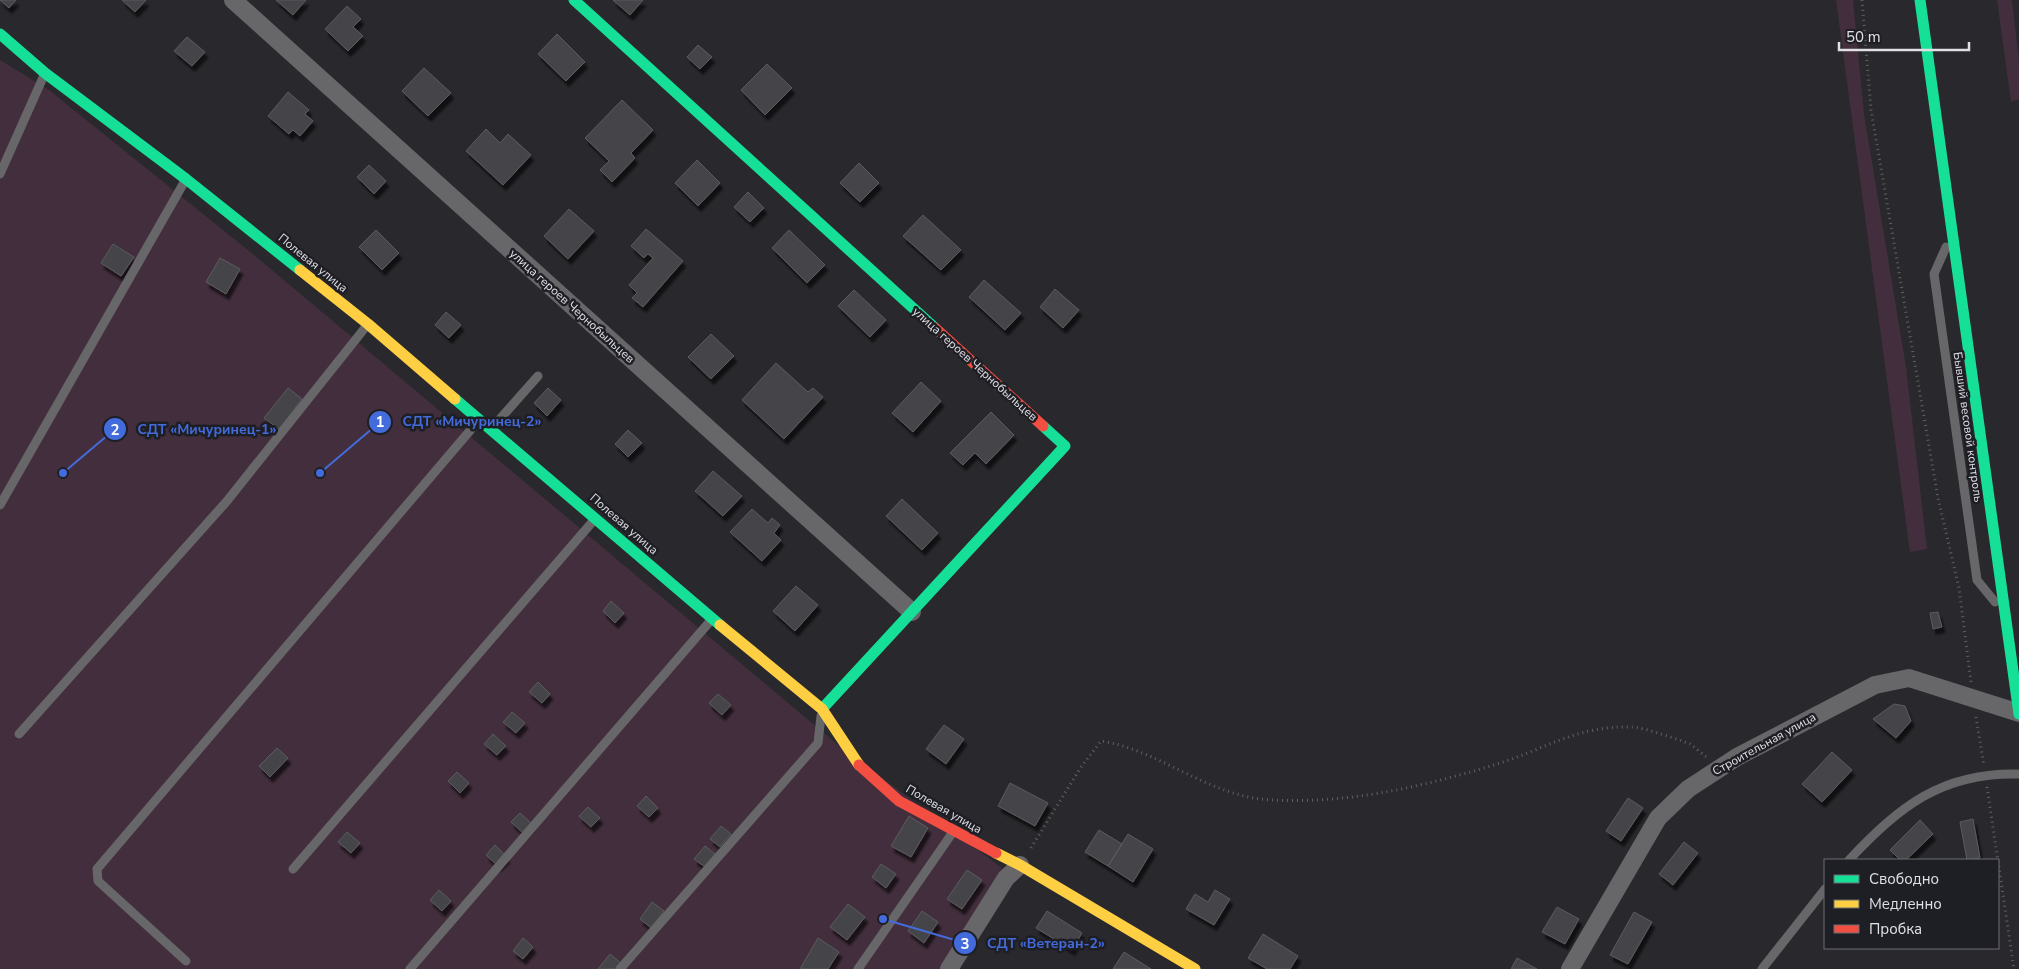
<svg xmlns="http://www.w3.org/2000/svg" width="2019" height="969" font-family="'Nunito Sans',sans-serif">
<defs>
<filter id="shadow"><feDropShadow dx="3" dy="5.5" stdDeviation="1" flood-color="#0009"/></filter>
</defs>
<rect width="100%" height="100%" fill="#29292d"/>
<path fill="#422e3c" d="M1836 0H1853L1864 114 1906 367 1927 549 1910 552Z
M1997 0H2012L2019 60V99L2011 102Z
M0 60 49 90 254 255 837 744 1002 868 943 969H0Z"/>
<path fill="#444548" stroke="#5a5c5f" filter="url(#shadow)" d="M0 0H16L9 8Z
M122 0H146L135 12Z
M276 0H306L293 15Z
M613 0H643L630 15Z
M347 6 361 19 353 27 363 36 348 51 325 29Z
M557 34 585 62 566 81 538 54Z
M187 37 205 52 192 66 174 51Z
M698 45 712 57 700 69 687 57Z
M767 64 792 88 765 115 741 90Z
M424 68 451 93 428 116 402 91Z
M288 92 309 110 305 114 313 121 300 136 293 130 289 134 268 116Z
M622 100 653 130 631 153 635 158 612 182 600 170 609 161 585 138Z
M486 129 500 143 508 134 531 155 503 185 466 151Z
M697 160 720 183 698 206 675 183Z
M859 163 879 183 860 202 840 183Z
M369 165 386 181 374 194 357 177Z
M748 192 764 208 750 222 734 207Z
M569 209 594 231 568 259 544 236Z
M923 215 961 250 941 270 903 236Z
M646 229 683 261 643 307 632 298 637 293 629 285 653 258 648 254 644 258 631 246Z
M376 230 399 253 382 270 359 247Z
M789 230 825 265 807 283 772 248Z
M113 244 134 257 121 276 101 263Z
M220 258 240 269 226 294 206 282Z
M984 280 1021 313 1005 330 969 297Z
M1055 289 1079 310 1063 328 1040 307Z
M854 290 886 320 870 337 838 306Z
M446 312 461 325 449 338 435 325Z
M711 334 734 356 711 379 688 357Z
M776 363 808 392 813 388 823 397 784 439 742 400Z
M921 382 941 401 913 432 892 413Z
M288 388 302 399 279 429 264 418Z
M548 388 561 400 547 416 534 403Z
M991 412 1014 435 986 464 975 453 963 465 950 453Z
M628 430 642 443 628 457 615 444Z
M713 471 742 496 723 516 695 491Z
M902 499 938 533 922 550 886 516Z
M752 509 768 523 772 518 780 525 774 533 781 540 762 561 730 532Z
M796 586 818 605 795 631 773 611Z
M611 601 624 613 615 623 603 611Z
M1938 612 1942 627 1933 629 1930 613Z
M538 682 550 694 542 703 529 692Z
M718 694 731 705 722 715 709 703Z
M1894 704 1905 706 1911 721 1896 738 1873 719Z
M512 712 525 723 516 733 503 722Z
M944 725 964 739 946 764 926 749Z
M493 734 506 746 497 755 484 744Z
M277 748 288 758 270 777 259 766Z
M1832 752 1852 770 1822 802 1802 784Z
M457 772 469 783 460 793 448 781Z
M1010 783 1048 803 1035 826 998 806Z
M646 796 658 808 649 817 637 806Z
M1628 798 1643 808 1621 841 1606 831Z
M588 807 600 818 591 827 579 816Z
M520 813 532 824 523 833 511 822Z
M909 816 928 828 911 857 891 846Z
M1973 819 1980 858 1967 860 1960 822Z
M1920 820 1933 834 1906 860H1900L1890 850Z
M721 826 731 834 720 847 710 839Z
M1099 830 1122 844 1108 866 1085 852Z
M347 832 360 843 351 853 338 842Z
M1128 834 1153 849 1133 882 1108 866Z
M1684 842 1698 853 1673 885 1659 874Z
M495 845 507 857 498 866 486 855Z
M705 846 715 854 705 867 694 859Z
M881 864 896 874 886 888 872 877Z
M967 870 982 880 962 909 947 899Z
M439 890 451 901 442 911 430 900Z
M1215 890 1230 899 1214 925 1186 909 1195 894 1208 902Z
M652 902 664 911 651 928 640 919Z
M848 904 865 917 847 940 830 927Z
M1557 907 1579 919 1565 944 1542 932Z
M922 911 938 922 924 943 908 931Z
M1047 911 1082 933 1072 950 1036 928Z
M1634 912 1652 922 1628 964 1610 955Z
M1263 934 1298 956 1290 969H1267L1248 958Z
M523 938 533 947 523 959 513 951Z
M818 938 839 952 828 969H800Z
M1124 952 1151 969H1113Z
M610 954 621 963 617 969H598Z
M1517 958 1537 969H1511Z"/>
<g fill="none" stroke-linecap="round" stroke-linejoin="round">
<path stroke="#616163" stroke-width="3" stroke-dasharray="1 4" stroke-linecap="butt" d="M1862 0 1871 110 1938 498 1959 588 1971 682
M1976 717 1984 766
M1987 787 2014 969
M1031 848 1081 767 1101 741C1160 750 1209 797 1271 800 1347 804 1422 787 1494 765 1544 750 1577 725 1632 727 1642 727 1680 740 1690 744 1696 748 1702 754 1708 758"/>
<path stroke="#676668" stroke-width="9" d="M0 174 45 73
M1946 247 1934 274 1977 580 1995 602
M492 428 538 376
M0 505 186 179
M19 734 227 501 368 324
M1849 860C1899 807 1941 772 2019 774
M293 869 594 520
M186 961 98 881 97 869 479 420
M410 969 712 619
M620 969 818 743 821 716
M858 969 953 832
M1762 969 1825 889"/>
<path stroke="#676668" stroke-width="18" d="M233 0 912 612
M949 969 1006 878 1020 865
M1570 969 1658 818 1688 789 1737 757 1875 685 1909 678 2019 713"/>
<path stroke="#16e098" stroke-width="11" d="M574 0 935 328
M1920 0 2019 714
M0 34 45 73 186 179 300 270
M455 399 720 625
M822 709 1065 446 1043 426"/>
<path stroke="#ffcf43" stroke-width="11" d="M300 270 368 324 455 399
M720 625 822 709 859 765
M996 853 1020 865 1195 969"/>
<path stroke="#f24e42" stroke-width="11" d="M935 328 1043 426
M859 765 899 801 996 853"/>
</g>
<g text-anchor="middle" stroke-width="5" stroke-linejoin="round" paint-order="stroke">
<g font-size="12" fill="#e0e0e5" stroke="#1e1e25">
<text transform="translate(313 263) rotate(39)" y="4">Полевая улица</text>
<text transform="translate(572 306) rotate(42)" y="4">улица героев Чернобыльцев</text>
<text transform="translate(975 364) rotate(42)" y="4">улица героев Чернобыльцев</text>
<text transform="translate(1968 427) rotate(82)" y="4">Бывший весовой контроль</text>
<text transform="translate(624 524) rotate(41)" y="4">Полевая улица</text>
<text transform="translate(1764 744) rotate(-29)" y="4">Строительная улица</text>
<text transform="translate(944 809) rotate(30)" y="4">Полевая улица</text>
</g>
</g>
<path fill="none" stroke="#446bdb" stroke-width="2" d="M320 473L380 422M63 473L115 429M883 919L965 943"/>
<g fill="#446bdb" stroke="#1e1e25" stroke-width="2">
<circle cx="320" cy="473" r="5"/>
<circle cx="63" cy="473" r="5"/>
<circle cx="883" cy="919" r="5"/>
<circle cx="380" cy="422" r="12"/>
<circle cx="115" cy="429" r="12"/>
<circle cx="965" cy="943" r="12"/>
</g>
<g font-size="15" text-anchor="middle" font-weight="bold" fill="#fff">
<text x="380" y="427">1</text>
<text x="115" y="435">2</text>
<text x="965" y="949">3</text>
</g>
<g font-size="14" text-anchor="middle" font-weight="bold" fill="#446bdb" stroke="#1e1e25" stroke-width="5" stroke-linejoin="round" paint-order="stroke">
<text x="472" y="426">СДТ «Мичуринец-2»</text>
<text x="207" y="434">СДТ «Мичуринец-1»</text>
<text x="1046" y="948">СДТ «Ветеран-2»</text>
</g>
<rect x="1824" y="859" width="175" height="90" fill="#1e1e25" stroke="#6c6c72"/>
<rect x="1834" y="875" width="25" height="8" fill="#16e098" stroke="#6c6c72"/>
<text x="1869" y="884" font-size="15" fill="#e0e0e5">Свободно</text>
<rect x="1834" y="900" width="25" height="8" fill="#ffcf43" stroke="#6c6c72"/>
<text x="1869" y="909" font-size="15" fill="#e0e0e5">Медленно</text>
<rect x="1834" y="925" width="25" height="8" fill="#f24e42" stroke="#6c6c72"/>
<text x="1869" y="934" font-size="15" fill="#e0e0e5">Пробка</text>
<path d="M1839 42v8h130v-8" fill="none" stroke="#e0e0e5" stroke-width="2.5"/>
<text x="1846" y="42" font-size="15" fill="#e0e0e5" stroke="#1e1e25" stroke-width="4" paint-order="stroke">50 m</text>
</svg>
